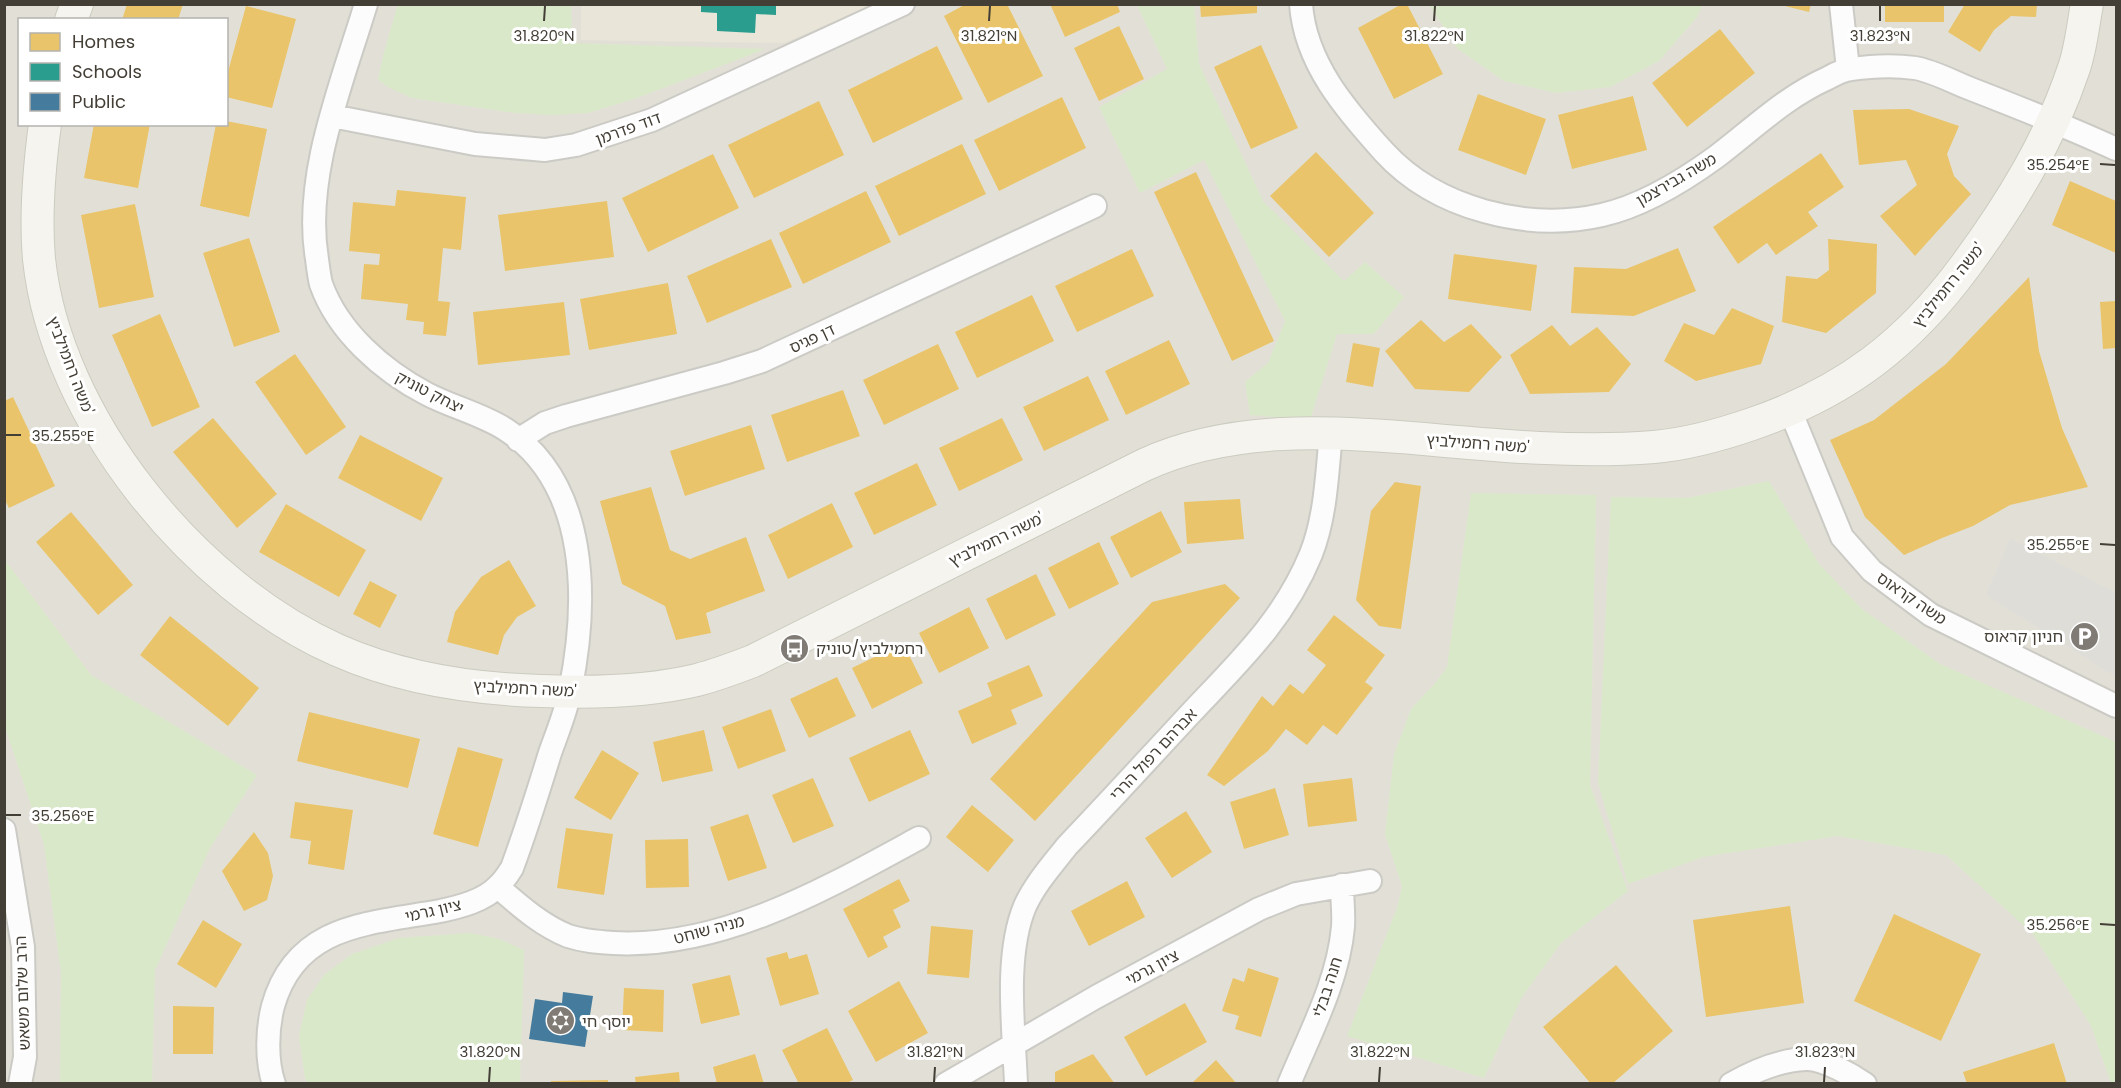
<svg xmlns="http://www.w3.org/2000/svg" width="2121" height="1088" font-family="Poppins,'Noto Sans Hebrew',sans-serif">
<rect width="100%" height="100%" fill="#eeeee9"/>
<path fill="#e2e0d6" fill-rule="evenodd" d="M5 5H2116V1083H5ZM20 20H226V124H20Z"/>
<path fill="#e9e5d8" d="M581 5H873L784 43 581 40Z"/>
<path fill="#dae8ca" d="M398 4 571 5 572 43 765 49 637 98 588 113 553 115 515 113 412 98 390 88 378 80 384 52Z
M1137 5H1194L1199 64 1263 201 1344 281 1365 262 1404 297 1374 334H1337L1310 420 1250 415 1245 382 1268 363 1285 321 1204 160 1140 193 1099 107 1167 69Z
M1429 5V4L1702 5 1697 17 1659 61 1610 87 1556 93 1504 81 1458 49Z
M1769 481 1819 564 1862 609 1940 664 2116 742V1083H2111L2091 1026 2033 934 1946 855 1838 836 1703 857 1628 884 1598 783 1611 497 1687 498Z
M1471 493 1596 495 1590 785 1628 891 1561 943 1522 997 1484 1078 1347 1036 1397 908 1402 886 1385 834 1394 755 1411 709 1436 682 1447 667Z
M4 559 91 675 257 775 210 848 155 970 152 1083H60L61 973 44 845 5 727Z
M470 933 499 939 524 950 520 1083H308L305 1078 299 1036 307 1000 324 975 352 954 399 938Z"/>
<path fill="#deddd8" d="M2010 538 2116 593V677L1986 595Z"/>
<path fill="#e9c46a" d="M127 4H183L178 20H122Z
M966 4H1007L1043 76 988 103 944 16Z
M1050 4H1117L1120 12 1065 37Z
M1200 4H1257V13L1201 17Z
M1402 4H1407L1443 74 1394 99 1358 28Z
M1777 4H1811L1809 12Z
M1885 4H1944V22H1885Z
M1965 4H2037L2036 17 2011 16 1994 30 1980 52 1948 32Z
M246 6 296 19 272 108 226 97V79Z
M1119 26 1144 79 1099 101 1074 48Z
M1720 29 1755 73 1687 127 1652 83Z
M1261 45 1298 128 1251 149 1214 67Z
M937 46 963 99 873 143 848 90Z
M1478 94 1546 119 1526 175 1458 150Z
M1633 96 1647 150 1572 169 1558 115Z
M1062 97 1086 148 999 191 974 140Z
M819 101 844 155 754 198 728 145Z
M1909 109 1959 126 1947 154 1954 176 1971 194 1915 256 1880 216 1917 185 1906 160 1859 165 1853 110Z
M226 121 267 129 249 217 200 206 216 124H226Z
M94 124H150L138 188 84 178Z
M962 144 986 194 899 236 875 186Z
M1316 152 1374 213 1329 257 1270 196Z
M1821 153 1844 187 1808 212 1818 226 1776 255 1767 243 1738 264 1713 227Z
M713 154 739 208 648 252 622 198Z
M1196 172 1274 341 1232 361 1154 192Z
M2070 181 2116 201V253L2052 225Z
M397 190 466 197 461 250 443 248 438 301 450 302 446 336 423 334 424 322 406 320 408 304 361 299 364 264 379 265 380 254 349 251 353 202 395 206Z
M866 191 891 242 803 284 779 233Z
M607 201 614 257 505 271 498 215Z
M135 204 154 297 99 308 81 215Z
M249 238 280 332 234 347 203 253Z
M771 239 792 287 707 323 687 276Z
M1828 239 1877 244 1876 293 1826 333 1782 322 1786 276 1817 279 1829 270Z
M1678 248 1696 291 1634 316 1571 313 1574 267 1626 269Z
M1132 249 1154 296 1077 332 1055 286Z
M1454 254 1537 265 1531 311 1448 299Z
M2029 277 2039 351 2062 428 2088 487 2010 505 1973 526 1942 538 1904 555 1865 517 1830 440 1874 420 1946 364Z
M668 283 677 334 589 350 580 299Z
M1032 295 1054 341 977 378 955 332Z
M2116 301V348L2103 349 2100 302Z
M564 302 570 355 478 365 473 312Z
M1732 308 1774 326 1761 364 1696 381 1664 361 1684 323 1714 335Z
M160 314 200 407 152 427 112 335Z
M1421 320 1444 342 1471 324 1502 357 1469 392 1415 389 1385 351Z
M1552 325 1570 346 1597 327 1631 364 1609 392 1530 394 1510 355Z
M1169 340 1190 384 1126 415 1105 371Z
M1353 343 1380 348 1373 387 1346 382Z
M938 344 959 389 884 425 863 380Z
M295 354 346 427 306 455 255 382Z
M1088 376 1109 420 1044 451 1023 407Z
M843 390 860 436 787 462 771 415Z
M13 397 55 486 9 508 4 498V401Z
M213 418 277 494 237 528 173 452Z
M1002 418 1023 460 959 491 939 448Z
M751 425 765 469 685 496 670 451Z
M360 435 443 478 421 521 338 478Z
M917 463 937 505 874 535 854 493Z
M1395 482 1421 486 1401 629 1379 626 1356 600 1371 511Z
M651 487 670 550 690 559 746 537 765 591 706 613 711 633 676 640 665 606 622 584 600 501Z
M1240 499 1244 539 1187 544 1184 502Z
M832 503 853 547 788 579 768 535Z
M286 504 366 550 339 597 259 552Z
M1161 511 1182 552 1131 578 1110 537Z
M71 512 133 585 98 615 36 542Z
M1099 542 1119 584 1069 609 1048 568Z
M509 560 536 606 517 617 504 635 498 655 447 642 455 612 481 577Z
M1036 574 1056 615 1006 640 986 599Z
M370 581 397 595 380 628 353 614Z
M1225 584 1240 598 1035 821 990 779 1152 602Z
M969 607 989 648 939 673 919 633Z
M1334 615 1385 655 1365 682 1373 688 1337 735 1323 725 1307 745 1286 729 1268 751 1224 786 1207 775 1262 696 1273 706 1290 684 1303 694 1326 665 1307 650Z
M170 616 259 688 228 726 140 655Z
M903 643 923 683 872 709 852 668Z
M1029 665 1043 696 1011 710 1017 724 972 744 958 711 992 696 987 683Z
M837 677 856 716 809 738 790 699Z
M771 709 786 751 738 769 722 727Z
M309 712 420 739 408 788 297 761Z
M704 730 713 771 662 782 653 742Z
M910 730 930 774 869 802 849 758Z
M458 747 503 759 478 847 433 834Z
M602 750 639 773 611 820 574 798Z
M813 778 834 826 793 843 772 795Z
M1352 778 1357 821 1308 827 1303 784Z
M1275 788 1289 835 1244 849 1230 802Z
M295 802 353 810 344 870 308 864 311 841 290 838Z
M972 805 1014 840 988 872 946 837Z
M1186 811 1212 852 1172 878 1145 838Z
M748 814 767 868 728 881 710 827Z
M566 828 613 834 604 895 557 888Z
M254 832 268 853 273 876 267 900 244 911 222 871Z
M688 839 689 887 646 888 645 840Z
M899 879 910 901 893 910 901 927 883 937 888 947 868 958 843 909Z
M1127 881 1145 917 1089 946 1071 911Z
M1790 906 1804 1003 1706 1017 1693 920Z
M1894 914 1981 954 1941 1041 1854 1001Z
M203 920 242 944 216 988 177 964Z
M931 926 973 930 969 978 927 974Z
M787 952 789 959 807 954 819 994 780 1006 766 958Z
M1616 965 1673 1031 1612 1084H1591L1543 1027Z
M1248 968 1279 978 1261 1037 1235 1029 1239 1016 1222 1011 1233 978 1244 982Z
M730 975 740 1015 701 1024 692 984Z
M899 981 928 1033 876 1062 848 1011Z
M624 988 664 990 663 1032 622 1030Z
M1185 1003 1207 1042 1146 1076 1124 1037Z
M173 1006 214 1007 213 1054H173Z
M827 1028 853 1080 845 1084H799L782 1050Z
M2054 1043 2067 1084H1967L1963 1072Z
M755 1054 764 1084H717L713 1067Z
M1093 1054 1115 1084H1055V1072Z
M1216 1060 1237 1084H1191Z
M679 1072 680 1084H636L635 1077Z
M608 1080V1084H551V1081Z"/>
<path fill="#2a9d8f" d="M701 4H776V15L756 14 755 33 717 31V13L701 12Z"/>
<path fill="#457b9d" d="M563 992 593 996 585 1047 529 1039 535 999 562 1003Z"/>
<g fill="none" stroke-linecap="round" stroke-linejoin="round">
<defs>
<path id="street" d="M1301 4C1305 63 1346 110 1384 152 1436 209 1528 232 1602 215 1642 206 1683 181 1716 157 1753 129 1785 97 1828 78 1835 74 1843 70 1851 69 1872 66 1895 65 1915 68 1933 71 1953 82 1971 89 2020 108 2068 127 2116 149
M1841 4 1848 69
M332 116 475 144 545 150 576 145 652 120 903 4
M1790 410 1842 537 1872 571 1931 615 2116 706
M518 440 545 423 566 416 724 373 762 361 1095 206
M4 830 23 947 25 1057 20 1084
M498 887C520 906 541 925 568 936 583 941 598 942 613 943 722 949 827 888 919 838
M274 1084C266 1061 267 1029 273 1006 296 924 368 924 440 911 459 907 484 901 498 886 504 881 508 874 512 868 526 830 538 792 550 753 557 733 566 712 570 691 588 603 590 484 505 429 481 414 452 407 427 394 383 371 338 332 321 284 319 276 318 267 317 259 303 177 342 83 366 4
M946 1084 1096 997 1259 909 1296 894 1370 881
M1016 1084C1014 1030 1004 956 1025 906 1035 884 1052 865 1067 846 1109 802 1150 757 1191 713 1239 662 1284 620 1311 554 1326 516 1327 473 1331 433
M1289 1084C1310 1033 1338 982 1343 927 1344 913 1342 899 1342 885
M1731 1084C1754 1071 1779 1060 1806 1059 1822 1058 1852 1075 1865 1084"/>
<path id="secondary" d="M71 20 77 4
M45 124C39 169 35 214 39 259 56 418 193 586 337 650 400 678 472 689 541 691 592 693 647 692 697 680 716 675 735 668 753 661L1144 465C1230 425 1332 431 1424 439 1500 446 1578 453 1654 447 1688 444 1720 435 1752 424 1845 392 1908 344 1966 265 2011 204 2050 140 2074 68 2081 48 2083 25 2087 4"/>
</defs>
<use href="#street" stroke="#cbcac5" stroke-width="26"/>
<use href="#secondary" stroke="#cccbc0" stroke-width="34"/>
<use href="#street" stroke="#fcfcfc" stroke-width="22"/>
<use href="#secondary" stroke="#f5f4ef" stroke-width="32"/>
</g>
<path fill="none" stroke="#443f36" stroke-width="2" d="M544 21 545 6M989 21 990 6M1434 21 1435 6M1880 21V6M2100 164 2115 165M6 435H21M2100 544 2115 545M6 815H21M2100 924 2115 925M489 1082 490 1067M934 1082 935 1067M1379 1082 1380 1067M1824 1082 1825 1067"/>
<defs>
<symbol id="parking-disc" viewBox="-11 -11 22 22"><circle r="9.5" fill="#807c75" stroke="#fff"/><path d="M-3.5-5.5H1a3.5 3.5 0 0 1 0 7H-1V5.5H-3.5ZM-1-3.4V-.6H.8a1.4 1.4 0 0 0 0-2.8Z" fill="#fff"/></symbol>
<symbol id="bus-disc" viewBox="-11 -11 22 22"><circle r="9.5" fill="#807c75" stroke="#fff"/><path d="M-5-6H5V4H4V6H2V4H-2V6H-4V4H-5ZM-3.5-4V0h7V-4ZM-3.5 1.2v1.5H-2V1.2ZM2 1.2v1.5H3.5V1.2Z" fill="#fff"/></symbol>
<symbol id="synagogue-disc" viewBox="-11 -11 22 22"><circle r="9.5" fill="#807c75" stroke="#fff"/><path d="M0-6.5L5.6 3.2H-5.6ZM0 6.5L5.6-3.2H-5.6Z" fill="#fff"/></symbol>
</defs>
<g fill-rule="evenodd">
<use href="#parking-disc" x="2068" y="620" width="33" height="33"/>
<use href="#bus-disc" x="778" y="632" width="33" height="33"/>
<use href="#synagogue-disc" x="544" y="1004" width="33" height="33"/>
</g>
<g text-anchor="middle" stroke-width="6" stroke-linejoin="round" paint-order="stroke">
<g font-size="16" fill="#443f36" stroke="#fff">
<text transform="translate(628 128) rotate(-20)" y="6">דוד פדרמן</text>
<text transform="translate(1676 179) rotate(-30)" y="6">משה גבירצמן</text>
<text transform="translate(1948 285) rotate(-51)" y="6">משה רחמילביץ'</text>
<text transform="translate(812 338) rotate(-25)" y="6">דן פגיס</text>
<text transform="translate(71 365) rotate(69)" y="6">משה רחמילביץ'</text>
<text transform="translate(430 392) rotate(27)" y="6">יצחק טוניק</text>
<text transform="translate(1478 443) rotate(4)" y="6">משה רחמילביץ'</text>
<text transform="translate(996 539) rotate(-26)" y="6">משה רחמילביץ'</text>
<text transform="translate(1912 598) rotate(34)" y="6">משה קראוס</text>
<text transform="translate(525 688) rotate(3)" y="6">משה רחמילביץ'</text>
<text transform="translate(1153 754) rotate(-47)" y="6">אברהם רפול הררי</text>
<text transform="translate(433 910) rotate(-13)" y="6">ציון גרמי</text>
<text transform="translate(709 929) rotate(-15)" y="6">מניה שוחט</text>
<text transform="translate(1152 967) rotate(-28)" y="6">ציון גרמי</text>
<text transform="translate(1327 987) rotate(-72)" y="6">חנה בבלי</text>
<text transform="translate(22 993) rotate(-92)" y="6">הרב שלום משאש</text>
</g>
<g font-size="16" fill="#443f36" stroke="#fff" text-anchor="start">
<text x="2063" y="642" text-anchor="end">חניון קראוס</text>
<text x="816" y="654">רחמילביץ/טוניק</text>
<text x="582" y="1027">יוסף חי</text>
</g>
</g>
<g font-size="15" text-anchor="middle" fill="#443f36" stroke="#fff" stroke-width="6" stroke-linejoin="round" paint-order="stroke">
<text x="544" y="41">31.820°N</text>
<text x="989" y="41">31.821°N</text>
<text x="1434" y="41">31.822°N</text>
<text x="1880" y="41">31.823°N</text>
<text x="2058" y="170">35.254°E</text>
<text x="63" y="441">35.255°E</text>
<text x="2058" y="550">35.255°E</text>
<text x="63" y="821">35.256°E</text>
<text x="2058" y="930">35.256°E</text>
<text x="490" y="1057">31.820°N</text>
<text x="935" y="1057">31.821°N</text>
<text x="1380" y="1057">31.822°N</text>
<text x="1825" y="1057">31.823°N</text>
</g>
<rect width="2121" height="1088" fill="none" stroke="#443f36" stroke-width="12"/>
<rect x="18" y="18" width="210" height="108" fill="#ffffff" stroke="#b4b2af" stroke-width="1.5"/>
<rect x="30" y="33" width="30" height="18" fill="#e9c46a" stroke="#b4b2af" stroke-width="1.5"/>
<text x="72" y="48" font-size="18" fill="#443f36">Homes</text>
<rect x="30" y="63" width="30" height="18" fill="#2a9d8f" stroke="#b4b2af" stroke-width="1.5"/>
<text x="72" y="78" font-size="18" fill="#443f36">Schools</text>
<rect x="30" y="93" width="30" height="18" fill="#457b9d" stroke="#b4b2af" stroke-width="1.5"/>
<text x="72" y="108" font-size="18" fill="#443f36">Public</text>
</svg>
